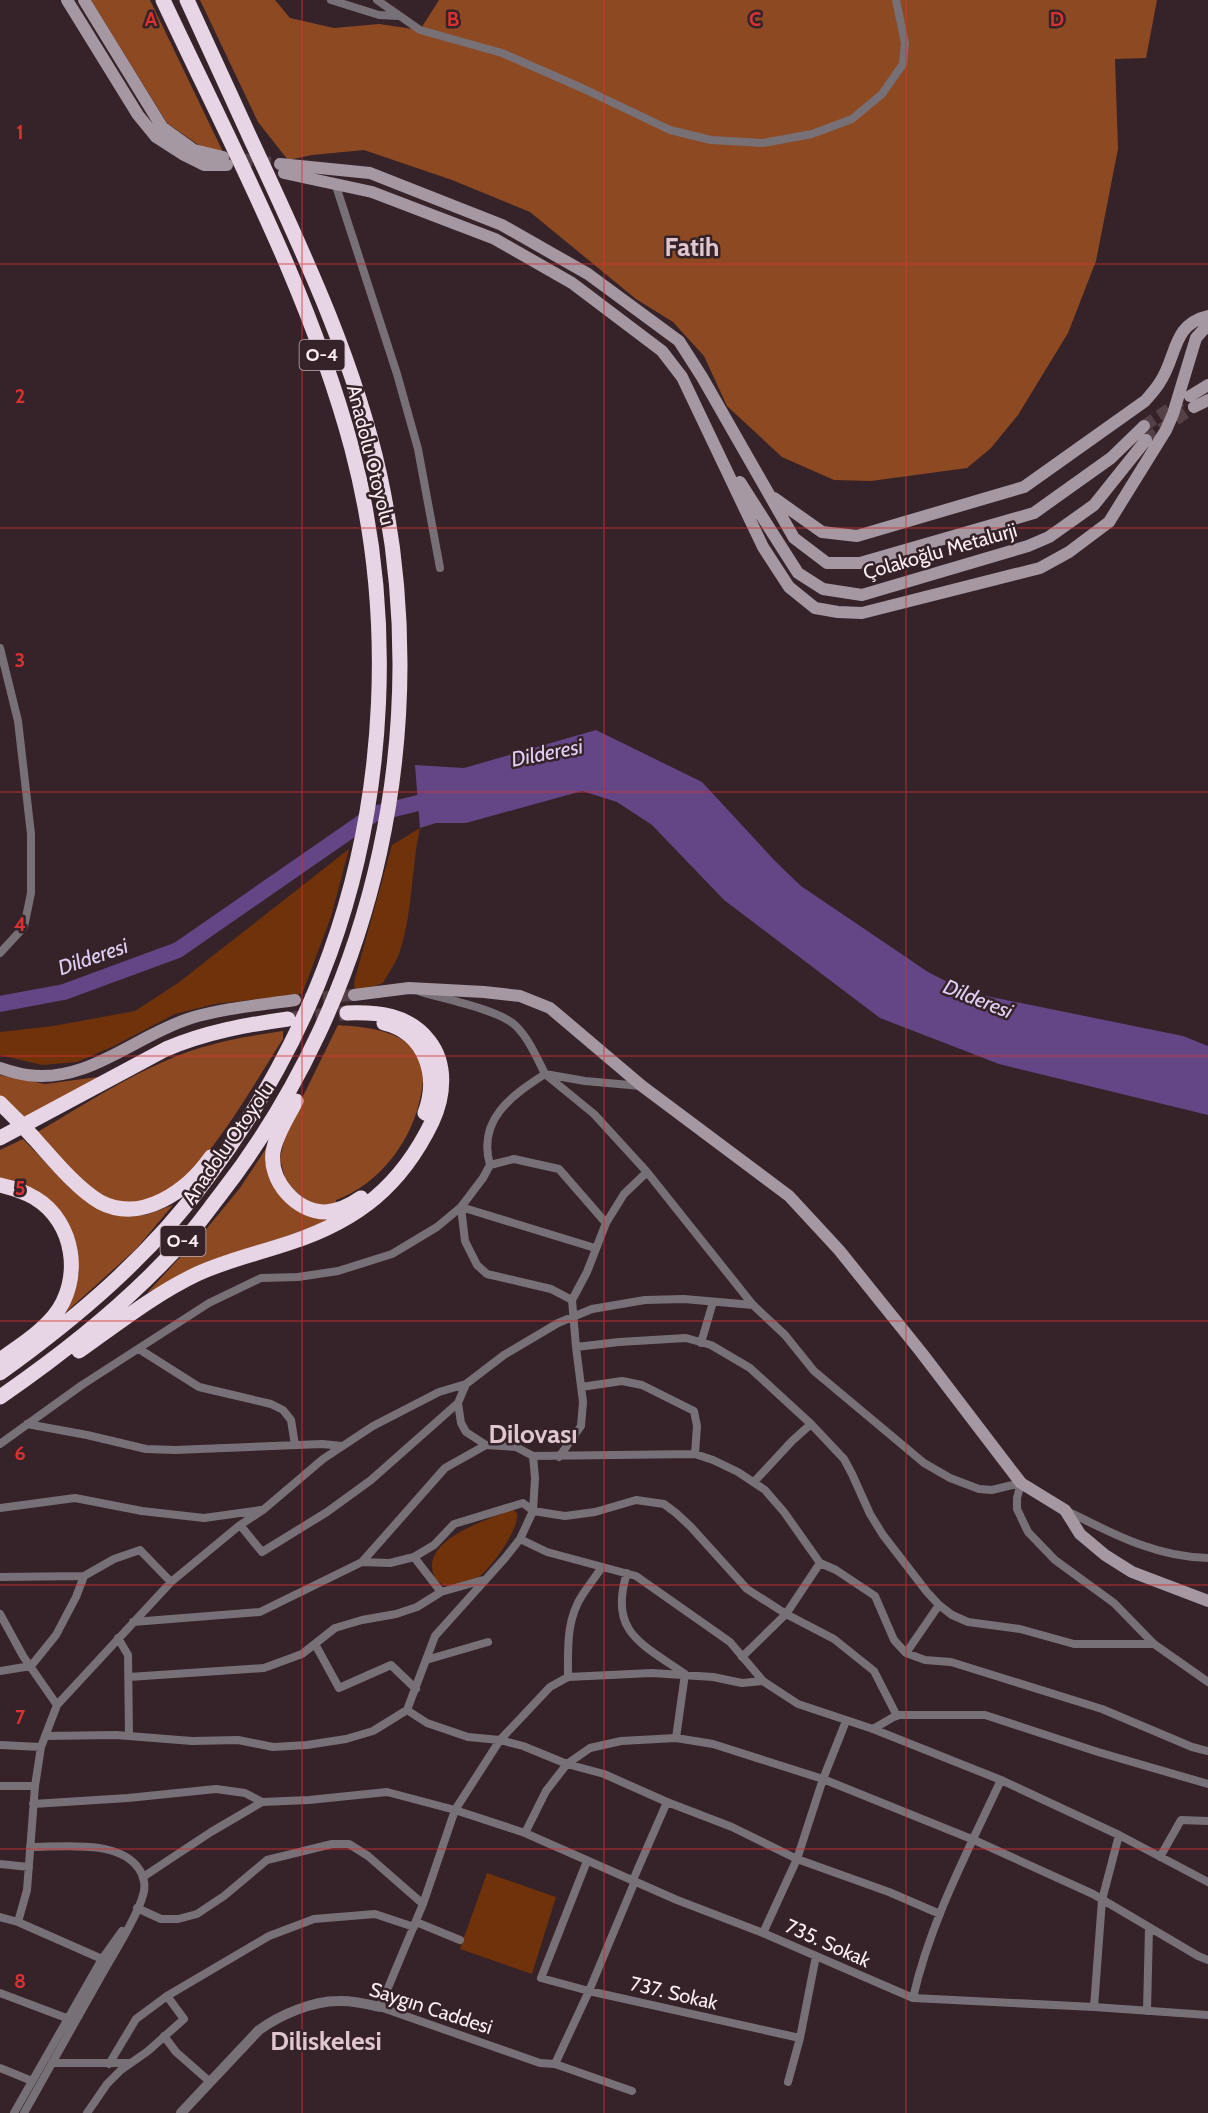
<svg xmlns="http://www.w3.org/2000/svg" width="1208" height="2113" font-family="Cabin,sans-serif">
<rect width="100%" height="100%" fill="#362329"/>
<path fill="#70320b" d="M420 828C411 869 413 914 399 954 395 964 388 974 383 983L355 993 354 982 392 845Z
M349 849 331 917 302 994 215 1004 175 1014 112 1047 77 1062 42 1065 0 1055V1032L53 1026 135 1011 178 983Z
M512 1509 517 1513C520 1528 492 1567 480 1576 473 1581 452 1587 444 1585 441 1584 438 1581 435 1580 434 1575 432 1570 432 1566 432 1536 490 1519 512 1509Z
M487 1873 556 1897 532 1974 460 1949Z"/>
<path fill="#8d4922" d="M91 0H150L223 152 200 146 167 123Z
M200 0H275L290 18 334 28 379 24 420 30 439 0H1157L1146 58 1115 59 1118 149 1096 261 1068 333 1018 415 991 448 967 468 871 481 834 480 782 457 727 406 704 356 673 322 636 299 530 212 452 180 364 150 312 155 288 160 258 122Z
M338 1025C363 1027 398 1029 415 1051 425 1063 424 1080 421 1094 413 1140 380 1184 336 1200V1204L320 1206 307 1201 294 1190 285 1178 280 1159 286 1131Z
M283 1031V1039C253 1085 212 1161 168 1192 155 1201 125 1205 110 1200 87 1193 53 1151 36 1133 89 1102 143 1065 203 1047 229 1039 256 1035 283 1031Z
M0 1075 45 1084 98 1077 100 1080 27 1119 0 1096Z
M23 1139 71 1189 130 1215H146L173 1205 136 1249 64 1314 72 1297 79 1272 75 1245 68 1226 0 1179V1150Z
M267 1147 273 1184 331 1218 330 1221 198 1267 147 1293 208 1227 240 1188Z"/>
<path fill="#644585" d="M596 730 702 782 775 861 801 886 928 972 967 992 1183 1036 1208 1046V1115L999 1064 880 1018 724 900 652 825 617 802 582 791 466 823H436L420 828 415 765 464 768Z"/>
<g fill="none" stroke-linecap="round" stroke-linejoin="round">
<path stroke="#644585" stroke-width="16" d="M0 1004 64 992 178 950 374 814 438 798"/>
<path stroke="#544147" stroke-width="12" stroke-dasharray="12 6" stroke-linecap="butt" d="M223 157 280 164
M1144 426 1181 401
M1146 440 1194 407
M305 999 354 995"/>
<path stroke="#544147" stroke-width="15" stroke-dasharray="15 8" stroke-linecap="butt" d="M293 1019 347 1013"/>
<path stroke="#787077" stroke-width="8" d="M331 0 379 15 398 16
M377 0 420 30 502 53 582 88 670 130 711 140 763 143 812 134 852 119 882 94 903 64 905 43 896 0
M335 183 397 374 418 449 440 568
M0 648 18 721 31 834V893L24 927 0 953
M421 992C444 999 500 1010 516 1026 529 1039 537 1058 545 1074 511 1096 477 1120 490 1165
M641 1086 585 1081 545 1074 594 1114 647 1172 753 1305 785 1335 814 1371 924 1463 950 1478 979 1489 992 1490 1021 1483
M461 1207 465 1241 477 1265 487 1274 551 1289 572 1300
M461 1207 595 1248
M701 1343 713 1302
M576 1347 572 1300 587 1272 606 1223 624 1194 647 1172
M139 1349 199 1387 271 1404 283 1410 291 1420 295 1445
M581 1387 622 1381 642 1385 694 1411 697 1426 695 1454
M27 1424 87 1435 146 1449 175 1450 322 1444 342 1446
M0 1444 82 1385 209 1303 261 1278 298 1277 338 1271 392 1254 437 1227 461 1207 483 1178 490 1165 514 1159 559 1169 606 1223
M533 1456 535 1478 533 1511 520 1539 505 1558 435 1636 407 1710 427 1723 468 1737 500 1740 523 1746 567 1764 590 1748 621 1741 676 1738 713 1744 823 1779 974 1840 1093 1894 1198 1956 1208 1960
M559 1457 581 1426 583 1402 576 1347 619 1342 686 1338 711 1345 750 1368 811 1424 844 1459 852 1474 870 1514 883 1535 927 1592 939 1605 952 1615 968 1622 1020 1629 1074 1644H1154
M754 1482 792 1441 811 1424
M1021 1483 1017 1498V1509L1028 1532 1055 1560 1114 1603 1154 1644 1208 1682
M0 1508 75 1498 142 1511 204 1518 261 1510
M1065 1510C1111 1533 1155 1557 1208 1558
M240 1525 262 1552 327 1512 371 1480 458 1403
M520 1539 547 1552 636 1576 730 1642 763 1681 798 1704 873 1729 1001 1780 1119 1835 1208 1882
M414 1557 441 1592
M362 1562 390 1563 414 1557 434 1545 454 1524 523 1503 533 1511 565 1516 595 1512 636 1500 664 1504 676 1513 691 1527 747 1589 786 1614 834 1639 874 1671 897 1716
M820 1563 836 1570 875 1596 894 1640 906 1653 925 1660 951 1662 1102 1709 1192 1747 1208 1751
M627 1573C608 1632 642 1644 685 1674L676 1738
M0 1577 84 1576 114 1559 140 1550 171 1582
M0 1614 23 1656 57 1705
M133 1622 260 1612 362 1562 445 1468 486 1445
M118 1638 128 1655 129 1736
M315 1644 339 1688 391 1665 416 1689
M906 1653 939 1605
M742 1657 786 1614 820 1563 784 1512 765 1490 738 1472 713 1460 695 1454 533 1456 516 1447 486 1445 466 1432 461 1423 458 1403 466 1384 504 1355 558 1323 592 1309 645 1300 684 1299 753 1305
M426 1660 488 1642
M0 1671 31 1666 56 1635 76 1597 84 1576
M129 1677 264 1668 302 1654 335 1628 362 1620 396 1614 417 1607 441 1592 483 1580
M568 1677C568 1648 566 1619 583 1594 589 1585 596 1576 602 1567
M873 1729 897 1715H985L1098 1752 1208 1784
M45 1736 116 1735 192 1741 238 1740 273 1747 307 1745 346 1739 373 1731 407 1710
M0 1745 41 1747
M0 1786H35
M667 1802 732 1827 797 1859 889 1892 940 1914
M33 1804 128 1798 216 1789 245 1793 262 1802
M525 1833 546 1791 567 1764 604 1774 667 1802 633 1880
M1160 1857 1181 1820 1208 1821
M587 1861 541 1978 589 1991 800 2038
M0 1864 29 1867
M143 1877 211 1832 262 1802 309 1800 387 1792 455 1810 525 1833 677 1900 763 1933 913 1998 1094 2007 1208 2015
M137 1908 161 1919H178L197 1914 224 1896 267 1860 332 1844H349L368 1856 423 1904
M0 1917 18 1922 102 1959
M18 1922 27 1890 35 1786 41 1747 57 1705 171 1582 240 1525 263 1510 323 1459 373 1426 439 1392 466 1384
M416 1922 460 1940
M763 1933 797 1859 823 1779 846 1721
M0 1993 69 2019
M913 1998C930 1922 968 1851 1001 1780
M1094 2007 1102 1900 1119 1835
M1147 2011 1149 1928
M164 2036 176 2052 209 2081
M52 2063H129
M109 2064 136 2019 167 1996 269 1936 314 1919 375 1914 414 1927
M555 2064 589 1991 635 1881
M0 2068 32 2081
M788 2082 800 2038 816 1956
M632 2091 555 2064 540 2063 380 2007 423 1904 455 1810 500 1740 550 1687 568 1677 652 1673 713 1677 742 1683 763 1681
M14 2113 102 1959 122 1931
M24 2113C51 2065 78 2017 105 1969 116 1950 138 1915 143 1895 146 1887 144 1876 139 1869 119 1839 62 1847 30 1847
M87 2113 107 2084 121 2070 148 2051 184 2019 167 1996"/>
<path stroke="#787077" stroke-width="10" d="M181 2113 259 2030C280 2015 312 2001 338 2001 352 2000 367 2004 380 2007"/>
<path stroke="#a598a3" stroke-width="12" d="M67 0 138 115 156 137 184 155 204 165H227
M84 0 162 127 194 150 223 157
M280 164 370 173 502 225 588 274 679 341 702 377 794 538 827 563H860L1034 513 1111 458 1144 426
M284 173 372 192 495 239 572 283 662 351 682 377 763 547 789 587 815 608 838 612 862 613 1040 568 1069 552 1109 522 1166 430 1173 414 1196 338 1204 329 1208 328
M1190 396 1208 385
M1194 407 1208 400
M740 482 798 573 823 589 862 595 1028 546 1049 537 1094 505 1146 440
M774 498 822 532 857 536 1024 487 1145 401C1150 395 1156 389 1160 382 1177 357 1172 324 1208 316
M354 995 409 988 484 992 520 996 550 1008 642 1086 789 1196 839 1250 921 1352 1021 1483 1065 1510 1080 1534 1105 1555 1132 1572 1208 1601
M0 1068C9 1071 18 1074 27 1075 88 1084 136 1035 191 1018 224 1008 261 1005 295 1000"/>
<path stroke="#e7d4e4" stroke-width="15" d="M384 1023C426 1033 439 1076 425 1113
M296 1101C288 1117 276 1134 273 1152 269 1181 296 1212 326 1212 339 1211 351 1205 361 1198
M0 1103 17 1120
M33 1137C52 1158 76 1188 100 1202 142 1224 188 1190 211 1157
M0 1138 166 1049C206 1032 245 1025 288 1019
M0 1185C12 1188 24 1191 35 1198 75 1222 83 1280 54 1316 39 1334 19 1346 0 1360
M79 1351C117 1324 155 1294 197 1274 227 1260 260 1253 292 1242 358 1220 401 1186 432 1122 444 1096 447 1064 429 1041 408 1014 378 1012 347 1013
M0 1373C78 1317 151 1255 208 1177 258 1111 302 1031 330 953 387 795 395 612 352 449 310 292 232 147 163 0
M0 1397C67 1351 132 1299 186 1238 198 1225 209 1209 220 1195 378 992 434 726 380 476 354 359 303 252 253 144 231 96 209 48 187 0"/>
<path stroke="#e7d4e4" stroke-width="15" d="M17 1120 33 1137"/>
</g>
<path fill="none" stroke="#d83232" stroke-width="1.5" stroke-opacity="0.55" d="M302 0V2113M604 0V2113M906 0V2113M0 264H1208M0 528H1208M0 792H1208M0 1056H1208M0 1321H1208M0 1585H1208M0 1849H1208"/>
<g text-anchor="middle" stroke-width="5" stroke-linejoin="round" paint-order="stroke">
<g fill="#362329" stroke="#c0b1b6" stroke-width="1.5">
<rect x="299.5" y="340" width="45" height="30" rx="4.5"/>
<rect x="160.5" y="1226" width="45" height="30" rx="4.5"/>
</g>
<g font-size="18" font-weight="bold" fill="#fbeef2">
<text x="322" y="361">O-4</text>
<text x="183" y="1247">O-4</text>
</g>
<g font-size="20" fill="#fbeef2" stroke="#362329">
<text transform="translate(371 455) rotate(76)" y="7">Anadolu Otoyolu</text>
<text transform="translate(940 551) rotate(-16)" y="7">Çolakoğlu Metalurji</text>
<text transform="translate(228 1143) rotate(-55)" y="7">Anadolu Otoyolu</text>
<text transform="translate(828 1943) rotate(24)" y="7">735. Sokak</text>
<text transform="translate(674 1993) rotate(13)" y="7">737. Sokak</text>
<text transform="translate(431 2008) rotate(18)" y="7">Saygın Caddesi</text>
</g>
<g font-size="21" font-style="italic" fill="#e0cff5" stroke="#362329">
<text transform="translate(547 753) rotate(-11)" y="7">Dilderesi</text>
<text transform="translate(93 957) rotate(-19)" y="7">Dilderesi</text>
<text transform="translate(978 999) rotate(22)" y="7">Dilderesi</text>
</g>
<g font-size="26" font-weight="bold" fill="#e0c6ce" stroke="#362329">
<text x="692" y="256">Fatih</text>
<text x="533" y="1443">Dilovası</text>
<text x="326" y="2050">Diliskelesi</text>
</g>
</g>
<g font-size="20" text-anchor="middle" font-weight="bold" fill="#d83232" stroke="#362329" stroke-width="5" stroke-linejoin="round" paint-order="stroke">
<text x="151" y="26">A</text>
<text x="453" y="26">B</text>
<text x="755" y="26">C</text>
<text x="1057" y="26">D</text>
<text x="20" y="139">1</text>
<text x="20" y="403">2</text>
<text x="20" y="667">3</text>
<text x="20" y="931">4</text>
<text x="20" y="1195">5</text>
<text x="20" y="1460">6</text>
<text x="20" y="1724">7</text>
<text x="20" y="1988">8</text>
</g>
</svg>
